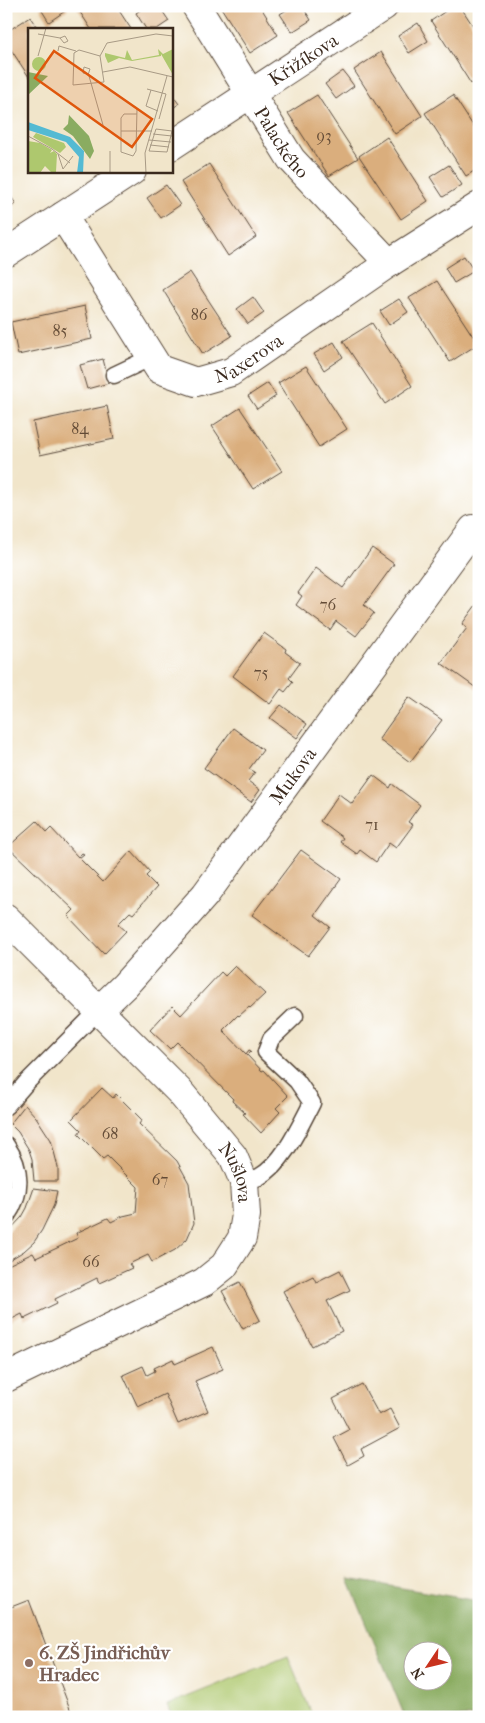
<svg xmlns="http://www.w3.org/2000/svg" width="485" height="1723" font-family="'IM FELL French Canon',serif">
<rect width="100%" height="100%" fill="#fff"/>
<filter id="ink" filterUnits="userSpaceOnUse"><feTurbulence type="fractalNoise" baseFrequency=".02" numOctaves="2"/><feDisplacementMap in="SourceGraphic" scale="10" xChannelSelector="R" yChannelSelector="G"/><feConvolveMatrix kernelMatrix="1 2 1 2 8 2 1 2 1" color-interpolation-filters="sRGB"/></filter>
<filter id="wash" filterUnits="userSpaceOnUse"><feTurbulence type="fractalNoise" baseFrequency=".0096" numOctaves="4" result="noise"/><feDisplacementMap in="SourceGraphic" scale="20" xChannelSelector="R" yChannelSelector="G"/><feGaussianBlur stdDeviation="1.12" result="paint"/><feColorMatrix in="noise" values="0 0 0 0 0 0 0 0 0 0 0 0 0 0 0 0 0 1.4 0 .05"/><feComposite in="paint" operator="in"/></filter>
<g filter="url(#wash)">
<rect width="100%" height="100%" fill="#f1e5ca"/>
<path fill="#aec86e" stroke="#747946" d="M288 1656 313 1717H172L167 1705Z"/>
<path fill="#8aac61" stroke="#626b40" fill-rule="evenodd" d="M348 1579 479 1601V1717H405ZM412 1650H442V1680H412Z"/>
<g id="blocks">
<path fill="#daae7d" d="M39 6H66L68 9 49 22Z
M76 6H116L131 29H91Z
M146 6H159L169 21 157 29H146L136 13Z
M220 6H260L278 35 250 53Z
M293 6H302L311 20 292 32 280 14Z
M453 6H460L479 35V79L471 84 431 21Z
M30 17 38 29H29V77L6 42V32Z
M418 23 428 41 409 53 398 36Z
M381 52 422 116 395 134 354 70Z
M343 71 354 86 336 99 325 84Z
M171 93 179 104 171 109Z
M317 95 358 158 329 176 288 113Z
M453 95 479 135V168L466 176 425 113Z
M387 137 428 201 401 219 359 156Z
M209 164 256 237 228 256 181 182Z
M449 165 462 185 443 197 430 177Z
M166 185 180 205 161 218 147 198Z
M6 189 16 204 6 210Z
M464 256 474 271 454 283 445 268Z
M190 272 232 336 203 354 163 290Z
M437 281 478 344 450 362 409 298Z
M253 297 264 313 248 324 237 309Z
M399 299 408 312 389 325 380 311Z
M85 306 92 339 18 355 11 322Z
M372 323 412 386 385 404 343 341Z
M334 342 343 357 324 370 314 354Z
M103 359 109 383 87 389 80 365Z
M306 366 347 429 319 447 278 383Z
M268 383 276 396 257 409 248 396Z
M107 406 114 439 40 455 33 422Z
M240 408 282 471 253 489 212 426Z
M372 548 394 564 364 605 374 613 356 636 336 621 330 630 296 605 302 596 298 593 316 568 343 588Z
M479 601V690L441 663 467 628 462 624Z
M264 633 286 649 285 652 300 663 289 678 293 682 285 692 281 689 270 704 233 676Z
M409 697 442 720 410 762 379 739Z
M281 705 307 724 297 738 270 718Z
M233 728 263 750 249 769 255 772 248 781 260 790 251 802 204 768Z
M373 775 390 788 392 784 420 805 408 822 413 825 396 848 389 843 376 862 360 850 357 854 340 842 343 838 320 821 339 794 352 804Z
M37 821 47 832 51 828 78 857 82 853 84 854 79 858 103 882 131 851 150 872 146 876 157 887 133 914 130 912 118 924 126 931 104 954 68 916 74 910 8 847Z
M301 850 341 879 315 915 330 927 308 956 252 915Z
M235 966 265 994 250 1008 249 1007 239 1016 238 1015 223 1030 246 1054 249 1050 251 1051 247 1055 262 1071 264 1070 288 1096 276 1108 280 1112 261 1133 243 1114 245 1113 232 1101 233 1099 177 1042 170 1049 150 1030 172 1006 181 1015 221 972 225 976Z
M102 1088 113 1098 116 1094 142 1120 139 1124 177 1161 189 1183 194 1223 187 1239 175 1250 152 1262 148 1255 129 1264 132 1268 99 1283 97 1278 55 1299 57 1303 24 1319 22 1314 6 1322V1266L33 1253 36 1258 78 1238 76 1233 108 1218 111 1222 123 1216 136 1213 138 1187 107 1156 103 1159 78 1134 81 1130 71 1120Z
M25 1105 36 1117 51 1140 58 1167V1181H34L32 1159 29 1150 18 1132 10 1124Z
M34 1188 57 1191 54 1205 42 1230 34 1242 24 1251 6 1262V1234L22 1217 27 1208Z
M340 1270 350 1290 327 1301 342 1331 312 1346 283 1291 313 1276 316 1282Z
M240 1282 260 1320 243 1329 222 1291Z
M213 1347 223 1369 195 1381 208 1411 178 1424 165 1394 138 1407 123 1375 143 1366 147 1375 155 1371 154 1368 173 1359 175 1364Z
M362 1384 379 1415 390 1409 400 1428 361 1449 364 1456 348 1465 334 1438 349 1430 333 1399Z
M29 1600 73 1717H6V1609Z"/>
</g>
</g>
<g filter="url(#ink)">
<use href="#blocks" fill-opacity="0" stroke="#564638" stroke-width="1"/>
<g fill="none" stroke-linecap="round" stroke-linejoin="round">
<defs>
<path id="service" d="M114 375 152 357
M6 1106 26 1083 98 1011
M6 1145C22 1168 23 1194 6 1217
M244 1182C249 1180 254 1179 259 1177 283 1164 300 1126 312 1103L297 1081 266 1052 271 1039 295 1016"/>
<g id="minor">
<path id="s1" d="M196 6 291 159 389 263"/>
<path id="s2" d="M171 146 384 6"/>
<path id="s3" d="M63 216 159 369 196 382 231 372 389 263 479 206"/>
<path d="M6 253 132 171"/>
<path id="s4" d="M6 918 179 1091 233 1156 244 1182 246 1215 242 1238 224 1266 204 1282 6 1378"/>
<path id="s5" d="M98 1011 125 985 205 895 473 529"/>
</g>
</defs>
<use href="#service" stroke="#564638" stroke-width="19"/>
<use href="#minor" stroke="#564638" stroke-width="30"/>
<use href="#service" stroke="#fff" stroke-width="16"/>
<use href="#minor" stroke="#fff" stroke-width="28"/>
</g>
</g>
<circle fill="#8d6e63" stroke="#fff" stroke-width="2" cx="29" cy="1663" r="5"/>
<g text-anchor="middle" stroke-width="4.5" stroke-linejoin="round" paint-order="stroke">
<g font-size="16" fill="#634b36">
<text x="324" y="141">93</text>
<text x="199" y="320">86</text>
<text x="60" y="336">85</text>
<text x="80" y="434">84</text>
<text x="328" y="610">76</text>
<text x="261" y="678">75</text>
<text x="372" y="830">71</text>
<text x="110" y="1139">68</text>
<text x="160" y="1185">67</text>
<text x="91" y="1267">66</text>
</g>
<g font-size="19" fill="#3b2a1e" stroke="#fff">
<text dy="7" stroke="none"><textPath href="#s2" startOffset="158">Křižíkova</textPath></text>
<text dy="7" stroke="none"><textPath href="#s1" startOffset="161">Palackého</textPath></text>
<text dy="7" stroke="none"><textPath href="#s3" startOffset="278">Naxerova</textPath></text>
<text dy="7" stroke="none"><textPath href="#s5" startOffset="306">Mukova</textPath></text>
<text dy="7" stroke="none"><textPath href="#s4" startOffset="346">Nušlova</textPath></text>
</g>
<g font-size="19" font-weight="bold" fill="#785e54" stroke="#fff" text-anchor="start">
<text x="39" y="1659">6. ZŠ Jindřichův<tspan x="39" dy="22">Hradec</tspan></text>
</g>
</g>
<g transform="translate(28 28)">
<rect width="145" height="145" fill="#f1e5ca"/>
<path d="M130 21 135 26 145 21V47L133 26V28L104 33 91 30 80 35 77 28V25L97 30 99 22 104 32 131 27ZM4 36a7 7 0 1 1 14 0a7 7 0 1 1-14 0ZM8 105 36 115 38 119 32 125 5 109ZM0 113 12 115 24 122 22 125 26 123 29 126 28 144H23L17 138 12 145H0Z" fill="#aec86e"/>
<path d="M0 44 20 48 0 67ZM41 87 61 108 66 123 62 131 45 108 35 101 40 96Z" fill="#8aac61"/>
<path d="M0 94 42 109 56 123 55 145H49L51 129 38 114 0 102Z" fill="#54bad3"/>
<path fill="none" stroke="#a89a85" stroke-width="1" d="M10 6 32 10 36 15 40 13 37 8 32 10M30 23 31 18 48 23M10 28 18 0M72 28 51 22 46 25 45 57 76 54 72 28 79 15 128 6 145 8M75 44 102 39 145 49M60 46 55 45 56 39 62 41 60 47M61 48 75 97M119 61 138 66 131 91M123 62 118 78 130 83M109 86H96L93 90V124L105 128 108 123 109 81M128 101 144 103 139 124 121 123ZM93 103H124M125 106 144 108M0 108 24 121 42 135M121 112 143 114M122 117 141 119M30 126 35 141 45 128M82 145V123M118 145 117 125 139 48"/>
<path fill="#df570d" fill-opacity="0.15" stroke="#df570d" stroke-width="2.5" d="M26 23 124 91 104 119 7 50Z"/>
<rect width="145" height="145" fill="none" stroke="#3b2a1e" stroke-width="2.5"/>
</g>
<rect width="485" height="1723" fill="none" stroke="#fff" stroke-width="25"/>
<g transform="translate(428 1666) rotate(235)"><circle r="24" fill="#ffffff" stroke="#b1aaa5"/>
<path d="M0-4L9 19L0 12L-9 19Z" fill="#c8321e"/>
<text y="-8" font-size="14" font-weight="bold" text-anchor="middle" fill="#3b2a1e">N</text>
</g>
</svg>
